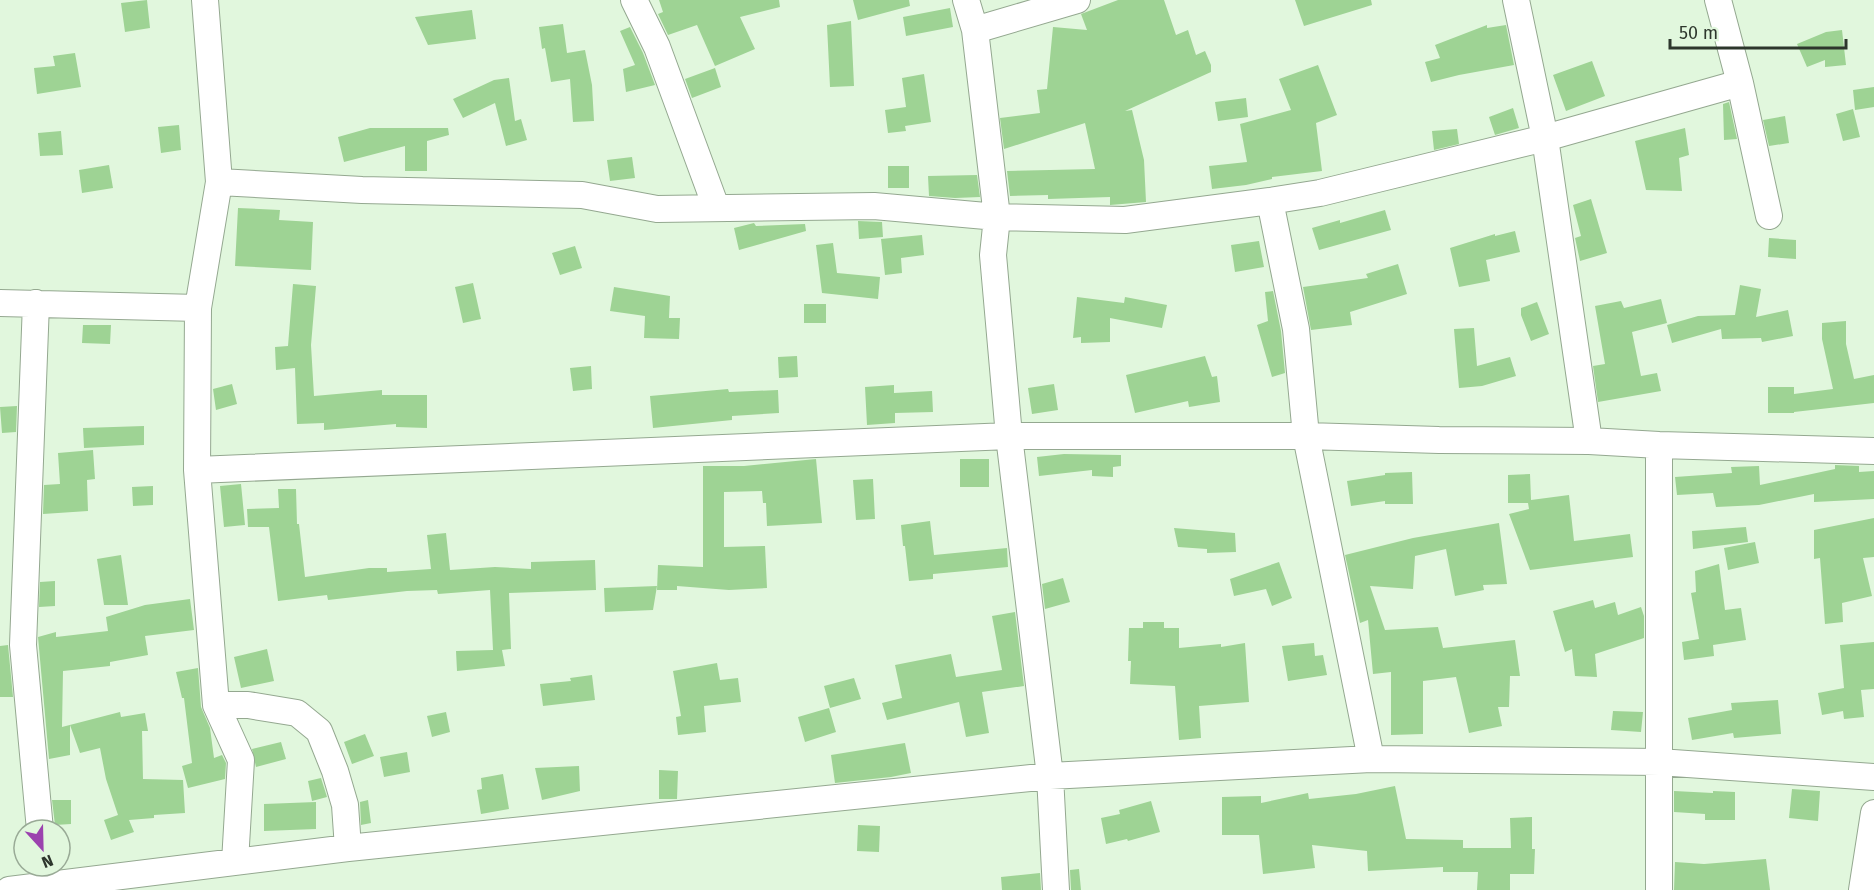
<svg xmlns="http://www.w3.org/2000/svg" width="1874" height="890" font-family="'Fira Sans',sans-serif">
<rect width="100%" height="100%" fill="#e1f7dd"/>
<path fill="#9ed394" d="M147 0 150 28 125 32 121 3Z
M659 0H779L780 7 740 17 755 49 715 66 697 25 668 35 658 14 663 12Z
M853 0H909L910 6 858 20Z
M1118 0H1164L1176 35 1188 30 1196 55 1205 51 1211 65V72L1125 111 1132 110 1144 160 1146 202 1110 205V197L1048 199V195L1010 196 1007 171 1095 169 1085 123 1004 149 1000 118 1040 113 1037 90 1047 89 1053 27 1087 30 1081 14Z
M1295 0H1371L1372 5 1304 26Z
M950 8 953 27 906 36 903 17Z
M472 10 476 39 428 45 415 17Z
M851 21 854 86 830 87 827 25Z
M563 24 567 53 585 50 592 85 594 121 573 122 570 79 551 82 545 48 542 49 539 27Z
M1487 25V28L1506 25 1514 65 1459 75 1431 82 1425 62 1440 58 1435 45Z
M630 27 643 53 655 85 626 92 623 69 635 65 620 31Z
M1842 30 1846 65 1825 67V60L1807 67 1797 44 1826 32Z
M75 53 81 87 37 94 34 68 55 66 53 56Z
M1592 61 1605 96 1566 111 1553 75Z
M1318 65 1337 115 1316 123 1322 171 1272 177V179L1246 185 1212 189 1209 166 1247 162 1240 124 1291 110 1279 79Z
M715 68 721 87 692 98 685 79Z
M924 74 931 122 905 126 906 131 888 133 885 110 906 107 902 78Z
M509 78 515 121 521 119 527 140 506 146 495 103 463 118 453 99 494 80Z
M1874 87V107L1855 110 1853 90Z
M1246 98 1248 117 1218 121 1215 102Z
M1729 102 1737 139 1724 140 1723 104Z
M1513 108 1519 128 1495 135 1489 117Z
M1853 109 1860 137 1843 141 1836 114Z
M1785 116 1789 143 1769 146 1763 120Z
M179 125 181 150 161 153 158 127Z
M370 128H448L449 135 427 141V171H405V146L344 162 338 137Z
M1685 128 1689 155 1679 158 1682 191 1646 190 1635 141Z
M1457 129 1459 144 1434 150 1432 131Z
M61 131 63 155 40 156 38 133Z
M632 157 635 178 610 181 607 160Z
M109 165 113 188 82 193 79 170Z
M888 166H909V188H888Z
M977 175 980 197 955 198 929 196 928 176Z
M1591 199 1607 253 1580 261 1575 238 1581 236 1573 205Z
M238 208 280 210 279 220 313 222 311 270 235 266Z
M1385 210 1391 230 1319 250 1312 228 1340 220V223Z
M858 221 882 222 883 237 859 239Z
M754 223 756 226 805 224 806 231 739 250 734 228Z
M1515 231 1520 252 1486 260 1490 281 1459 287 1450 248 1495 234V236Z
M922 235 924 255 901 258 902 273 885 275 881 239Z
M1769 238 1796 240V259L1768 257Z
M1259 241 1264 267 1235 272 1231 245Z
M833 243 837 273 880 277 878 299 822 293 816 245Z
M575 246 582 268 560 275 552 253Z
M1398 264 1407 294 1350 312 1352 325 1311 330 1303 287 1368 278 1366 274Z
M473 283 481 319 463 323 455 287Z
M293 284 316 286 311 345 314 396 382 390V395H427V428L396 427V424L324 430V423L297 424 295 368 276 370 275 347 288 346Z
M1740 285 1761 289 1756 317 1788 310 1793 336 1762 342 1761 338 1722 339 1721 329 1672 343 1667 325 1698 316 1735 315Z
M614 287 670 296 669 318H680L679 339 644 338 645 316 610 311Z
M1273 291 1281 331 1285 373 1272 377 1257 325 1268 321 1265 292Z
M1077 297 1124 303 1125 297 1167 305 1162 328 1110 318V342L1081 343V337L1073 338Z
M1661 299 1667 323 1632 332 1641 376 1657 373 1661 391 1598 402 1593 366 1605 364 1595 306 1621 301 1624 308Z
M1537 302 1549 334 1531 341 1521 315V308Z
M804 304H826V323H804Z
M1846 321V344L1854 379 1874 375V403L1794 412V413H1768V387H1794V394L1833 389 1822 339V323Z
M83 325H111L110 344 82 343Z
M1474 328 1477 366 1510 357 1516 376 1482 386 1459 388 1454 329Z
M797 356 798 377 779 378 778 357Z
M1205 356 1212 377 1217 376 1220 402 1189 407 1188 401 1135 413 1126 375Z
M591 366 592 389 573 391 570 368Z
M232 384 237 404 216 410 213 389Z
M1054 384 1058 410 1032 414 1028 388Z
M894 385V393L932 391 933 412 895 413V423L867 425 865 387Z
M728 389 729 392 778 390 779 413 732 416V420L653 428 650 396Z
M17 406 16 432 2 433 0 407Z
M144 426V445L84 448 83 428Z
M93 450 95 479 87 480 88 511 43 514 44 485 60 484 58 453Z
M1064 454 1121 455V466L1113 467V477L1092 476V470L1039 476 1037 457Z
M816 459 822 523 767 526 766 503H763L762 491 724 492V547L765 546 767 588 729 590 677 586V590H657L658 565 703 567V466H744Z
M960 459H989V487H960Z
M1835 465 1859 466V472L1874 471V499L1814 502V494L1759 505 1716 507 1713 493 1677 495 1675 477 1732 473 1731 467 1759 466 1760 485 1835 469Z
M1412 472 1413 504H1385V501L1351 506 1347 481 1385 475V473Z
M1530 474 1531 500 1569 495 1574 541 1630 534 1633 557 1530 570 1509 514 1529 509 1528 503H1508V475Z
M873 479 875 519 856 520 853 480Z
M241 484 245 525 224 527 220 486Z
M153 486V505L133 506 132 487Z
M278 489H296L297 524H299L305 577 369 568H387V572L431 569 427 535 446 533 450 570 495 567 531 569V562L595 560 596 590 509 593 511 649 502 650 505 666 457 671 456 651 493 650 490 590 438 594 437 590 407 591 328 600 327 595 278 601 269 527H248L247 509 279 508Z
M1874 518V557L1863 558 1872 596 1842 603 1843 622 1825 624 1820 558 1814 559V530Z
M930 521 934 555 1007 548 1008 567 933 574V579L909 581 905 546H903L901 525Z
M1499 523 1507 584 1483 585 1484 590 1455 596 1446 549 1415 556 1413 589 1370 586 1385 630 1438 627 1443 648 1515 640 1520 676H1510L1509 707H1498L1502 726 1469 733 1456 677 1423 681V734L1391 735V672L1373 674 1368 620 1360 623 1345 555 1413 538Z
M1746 527 1748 542 1693 549 1692 531Z
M1174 528 1235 533 1236 552 1207 553V549L1178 547Z
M1755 542 1759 563 1728 570 1724 548Z
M121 555 128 605H104L97 559Z
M1279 562 1292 598 1272 606 1266 589 1234 596 1230 579Z
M1719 564 1725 610 1741 608 1746 640 1713 645 1714 656 1684 660 1682 642 1699 639 1691 593 1696 592 1695 571Z
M1063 578 1070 602 1045 609 1042 584Z
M55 581V606L39 607 40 582Z
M657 586 653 610 605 612 604 588Z
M190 599 194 630 145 636 148 655 110 662V666L63 671 62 727 120 712 121 717 145 713 148 731H142L143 779 183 780 185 813 154 815V818L129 820 134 832 111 840 104 820 118 815 106 779 100 748 80 753 70 725V755L49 759 38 637 56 632V637L108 631 106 617 145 605Z
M1593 600 1595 608 1615 602 1618 615 1641 607 1644 616V638L1595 654 1597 677 1575 676 1572 649 1565 652 1553 611Z
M1015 612 1024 686 982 692 989 733 966 737 959 702 887 720 882 703 902 698 895 665 951 654 956 677 1002 670 992 616Z
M1143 622H1164V628H1179V648L1221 644V647L1245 643 1249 702 1199 706 1201 738 1179 740 1175 686 1130 684 1131 661H1128L1129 628H1143Z
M1874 642V689L1861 690 1864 717 1844 719 1843 711 1822 715 1818 693 1844 688 1840 645Z
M1314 643 1315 656 1323 655 1327 675 1288 681 1282 646Z
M8 645 13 697H0V646Z
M267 649 274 681 241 688 234 657Z
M717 663 720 680 738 678 741 702 704 706 706 732 678 735 676 717 681 716 673 671Z
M198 668 201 707 210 728 214 758 222 755 226 763 225 779 188 788 182 766 192 763 184 698H182L176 672Z
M592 675 595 700 543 706 540 684 571 681 570 678Z
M854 678 861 699 830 708 824 686Z
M1778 700 1781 734 1734 738 1733 733 1692 740 1688 718 1732 710 1731 703Z
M829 708 836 732 805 742 798 717Z
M1613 711 1643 712 1641 732 1611 730Z
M446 712 450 732 432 737 427 716Z
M365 734 374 756 352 764 344 742Z
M281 742 286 759 256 767 252 749Z
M905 743 911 773 891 777 835 783 831 755Z
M407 752 410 772 384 777 380 757Z
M579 766 580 791 542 800 535 768Z
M659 770 678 771 677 799H659Z
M503 774 509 809 481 814 477 790 482 789 481 778Z
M321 778 327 797 312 801 308 781Z
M1395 786 1406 839 1463 840V848H1511L1510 818 1532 817V849H1535L1534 874H1510V890H1477L1478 872H1443V867L1368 871 1367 851 1312 845 1315 868 1263 874 1259 835H1222V797L1261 796V803L1308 793 1309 799 1356 794Z
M1792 789 1820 791 1818 821 1789 818Z
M1674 791 1713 793V791L1735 792V820H1705V814L1674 812Z
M52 800H71V824L55 825Z
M368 800 371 823 361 825 360 802Z
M1151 801 1160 832 1128 841 1127 839 1106 844 1101 818 1120 814 1119 810Z
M316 802V829L264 831V804Z
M858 825 880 826 879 852 857 851Z
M1766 859 1770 890H1674L1675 862 1704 864Z
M1079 869 1081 890H1071L1070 870Z
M1040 873 1041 890H1002L1001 877Z"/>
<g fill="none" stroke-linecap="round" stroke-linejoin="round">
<defs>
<path id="minor" d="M205 0 219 182 198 308 197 470 216 705 241 760 235 862
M634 0 657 47 716 207
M966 0 975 30 997 217 993 255 1009 436 1050 776 1056 890
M1516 0 1545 138 1589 441
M1718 0 1740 83 1769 216
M975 30 1077 0
M219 182 362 190 582 195 657 209 874 206 997 217 1125 220 1270 201 1320 193 1545 138 1740 83
M1270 201 1296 329 1306 436 1371 759
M0 303 198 308
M36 303 23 645 40 830
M1659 445V890
M197 470 1009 436H1306L1439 440 1589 441 1659 445 1874 451
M216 705H248L297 713 319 731 335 771 345 805 348 848
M9 890 348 848 1050 776 1371 759 1659 762 1874 777
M1862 890 1874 813"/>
</defs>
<use href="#minor" stroke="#94a890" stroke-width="28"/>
<use href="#minor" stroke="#fff" stroke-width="26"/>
</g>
<g transform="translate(42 848) rotate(158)"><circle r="28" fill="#e1f7dd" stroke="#99aa96" stroke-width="1.5"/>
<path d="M0-4.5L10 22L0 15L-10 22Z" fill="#9b42ae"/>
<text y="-9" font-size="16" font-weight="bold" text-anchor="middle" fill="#2d362c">N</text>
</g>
<path d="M1670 39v9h176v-9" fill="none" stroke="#2d362c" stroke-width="3"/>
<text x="1679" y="39" font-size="18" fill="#2d362c" stroke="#e1f7dd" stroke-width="4.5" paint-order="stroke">50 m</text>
</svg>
